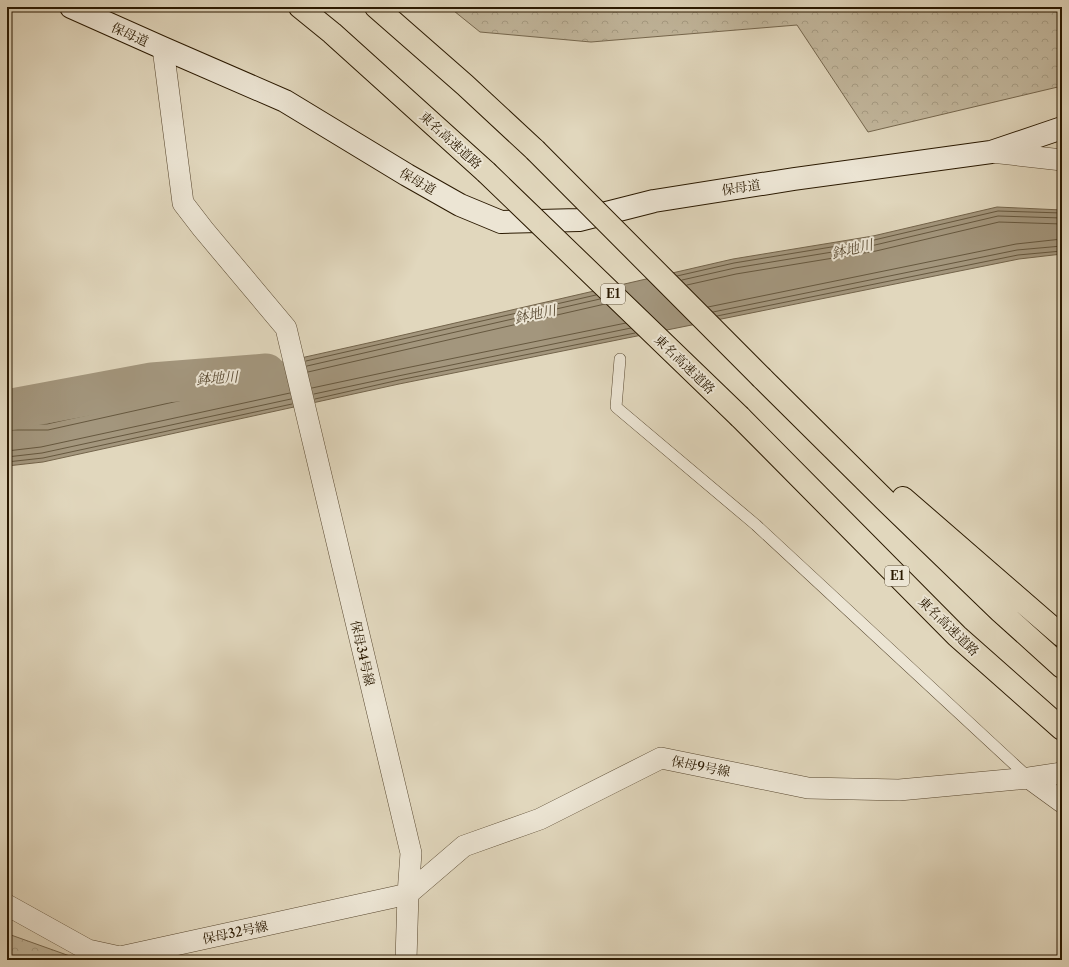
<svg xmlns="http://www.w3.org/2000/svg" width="1069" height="967" font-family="'Libre Caslon Text','Noto Serif JP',serif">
<defs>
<pattern id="forest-crowns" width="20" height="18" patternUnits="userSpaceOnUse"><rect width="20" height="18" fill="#c2b79d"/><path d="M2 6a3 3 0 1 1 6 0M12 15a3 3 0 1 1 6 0" fill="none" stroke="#a79d85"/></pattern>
</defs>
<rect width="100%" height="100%" fill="#e1d7bd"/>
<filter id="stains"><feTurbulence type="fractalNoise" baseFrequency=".005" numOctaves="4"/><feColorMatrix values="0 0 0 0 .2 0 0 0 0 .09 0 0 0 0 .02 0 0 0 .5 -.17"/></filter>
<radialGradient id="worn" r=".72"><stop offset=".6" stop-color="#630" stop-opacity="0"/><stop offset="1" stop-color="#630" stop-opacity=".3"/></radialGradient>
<path fill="url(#forest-crowns)" stroke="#76684f" d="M449 7H1062V86L868 132 797 25 591 42 480 32Z
M7 935H11L81 960H7Z"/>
<path fill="#a3967d" stroke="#73644b" d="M997 207 1062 210V254L1019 259 399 384 43 462 7 466V415H45L377 341 733 259 873 236Z"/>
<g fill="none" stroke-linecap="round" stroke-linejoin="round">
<path stroke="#66583f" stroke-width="1" d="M677 276 734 263 874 240 998 211 1062 213
M682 280 735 268 875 245 998 216 1062 218
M687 285 736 274 876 251 999 222 1062 224
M708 307 1016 244 1062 239
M713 312 1017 250 1062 246
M717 316 1018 255 1062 251
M306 361 596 295
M307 366 600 299
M308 372 605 304
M312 388 396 370 626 323
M314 394 398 376 631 328
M315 399 399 380 635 333
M7 419H46L283 366
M7 424H47L284 371
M7 430H48L286 377
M7 451 41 447 290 393
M7 457 42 453 291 399
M7 462 43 458 292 404"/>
<path stroke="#a3967d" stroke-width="41" d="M7 410 152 383 266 374"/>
<defs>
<path id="lane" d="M620 359 616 407 756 525 1029 778"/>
<path id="street" d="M163 48 183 203 203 229 286 328 411 853 408 894 406 960
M991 152 1062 160
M1029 778 1062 802
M7 905 88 950 120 957 408 894 464 846 540 819 661 758 808 788 899 790 1029 778 1062 773"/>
<path id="secondary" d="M71 7 163 48 285 101 407 175 460 205 501 222 579 220 654 201 794 179 991 152 1062 128"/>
<path id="highway" d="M300 7 332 33 486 172
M376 7 465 85 535 150
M762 378 888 503 1000 611 1062 667
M740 417 957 636 1062 729
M903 498 1062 636"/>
</defs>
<use href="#lane" stroke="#584830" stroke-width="12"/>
<use href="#street" stroke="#584830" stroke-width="22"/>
<use href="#secondary" stroke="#2a1901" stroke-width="24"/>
<use href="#highway" stroke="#2a1901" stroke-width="24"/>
<use href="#lane" stroke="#ece5d4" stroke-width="11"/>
<use href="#street" stroke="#ece5d4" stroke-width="21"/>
<use href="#secondary" stroke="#ece5d4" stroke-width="22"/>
<use href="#highway" stroke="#e1d7bd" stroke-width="22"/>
<defs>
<path id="highway-bridge" d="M535 150 762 378
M486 172 740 417"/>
</defs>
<use href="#highway-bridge" stroke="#2a1901" stroke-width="24" stroke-linecap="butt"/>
<use href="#highway-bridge" stroke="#e1d7bd" stroke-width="22"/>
</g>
<g text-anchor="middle" stroke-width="4" stroke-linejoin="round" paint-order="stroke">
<g fill="#ece5d4" stroke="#645640" stroke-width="1">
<rect x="601" y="284" width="24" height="20" rx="3"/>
<rect x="885" y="566" width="24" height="20" rx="3"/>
</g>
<g font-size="12" font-weight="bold" fill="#2a1901">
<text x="613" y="298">E1</text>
<text x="897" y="580">E1</text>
</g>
<g font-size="13" fill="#2a1901" stroke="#ece5d4">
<text transform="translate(130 34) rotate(24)" y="5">保母道</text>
<text transform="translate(451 140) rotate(42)" y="5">東名高速道路</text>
<text transform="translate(418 181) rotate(30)" y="5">保母道</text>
<text transform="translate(741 187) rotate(-9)" y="5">保母道</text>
<text transform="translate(685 364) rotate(44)" y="5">東名高速道路</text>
<text transform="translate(949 626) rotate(44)" y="5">東名高速道路</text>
<text transform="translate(363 653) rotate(77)" y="5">保母34号線</text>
<text transform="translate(701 766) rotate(11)" y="5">保母9号線</text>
<text transform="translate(235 932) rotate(-12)" y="5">保母32号線</text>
</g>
<g font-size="14" font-style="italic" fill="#5a4b33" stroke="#ece5d4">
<text transform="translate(852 249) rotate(-13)" y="5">鉢地川</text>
<text transform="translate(535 314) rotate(-12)" y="5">鉢地川</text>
<text transform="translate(217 378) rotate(-4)" y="5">鉢地川</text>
</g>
</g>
<rect width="1069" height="967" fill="none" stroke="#e1d7bd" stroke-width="24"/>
<rect x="8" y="8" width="1053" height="951" fill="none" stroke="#2a1901" stroke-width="2"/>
<rect x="12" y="12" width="1045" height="943" fill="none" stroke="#2a1901"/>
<rect width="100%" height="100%" filter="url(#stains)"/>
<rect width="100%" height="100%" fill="url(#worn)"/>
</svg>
